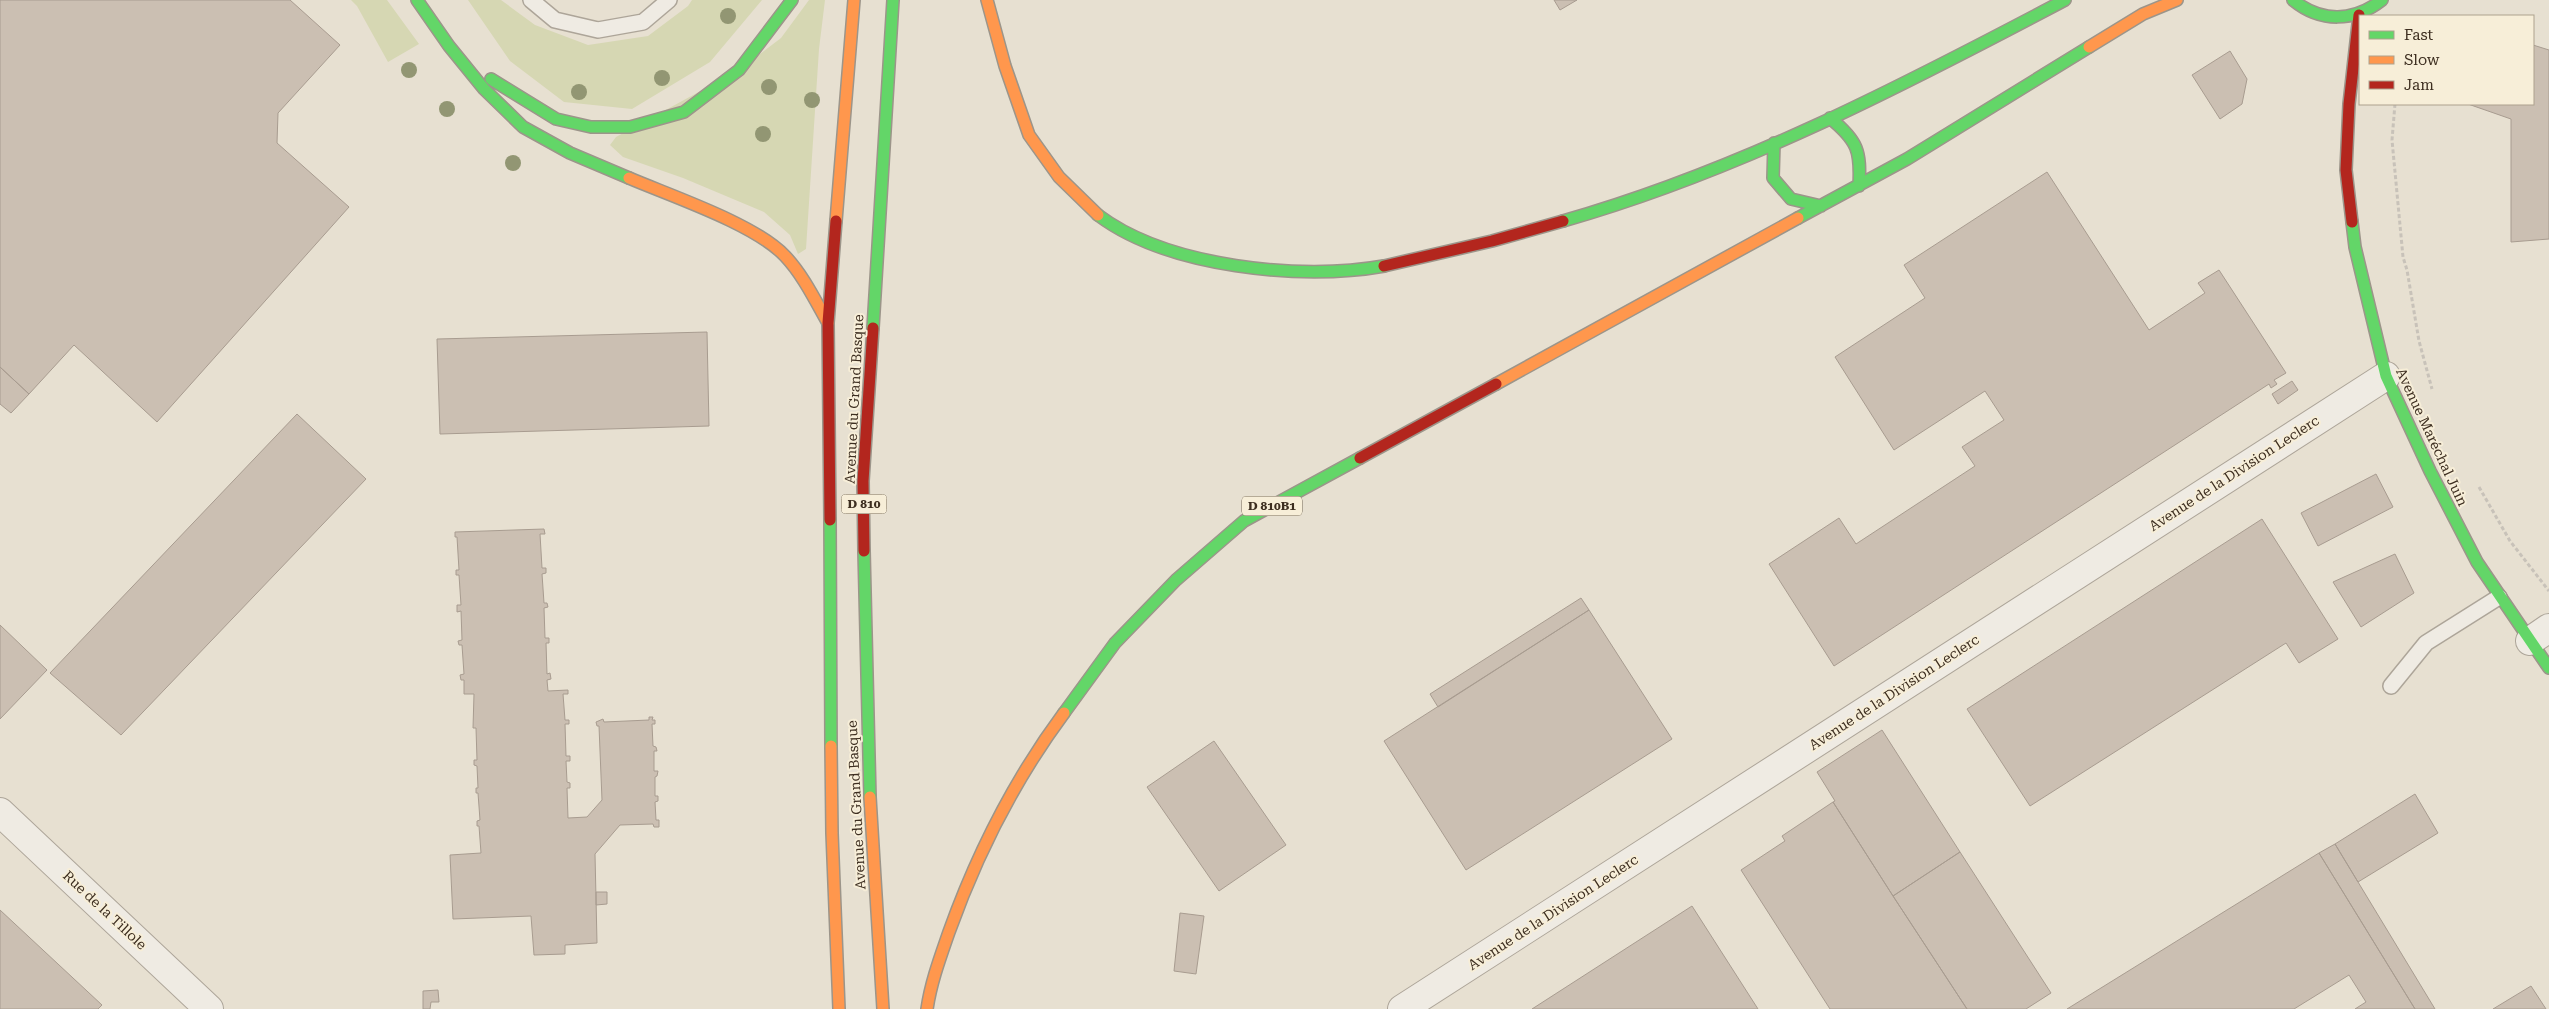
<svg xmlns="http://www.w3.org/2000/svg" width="2549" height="1009" font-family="'Roboto Serif',serif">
<rect width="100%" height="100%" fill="#e7e0d1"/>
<path fill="#d6d7b3" d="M351 0H387L419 44 388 62 357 6Z
M468 0H501L535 25 588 45 648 36 688 6 692 0H762L710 62 632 109 564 102 510 61Z
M809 0H825L819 49 806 249 798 254 790 235 764 212 683 178 623 157 610 145 616 137 739 70 781 38Z"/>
<path fill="#cbbfb2" stroke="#a89c90" d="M0 0H290L340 45 278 113 277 143 349 207 157 422 74 345 29 394 0 367Z
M1554 0H1577L1560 10Z
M2533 45 2549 50V239L2511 242V119L2468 104H2533Z
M2230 51 2247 79 2242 104 2220 119 2192 75Z
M2047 172 2149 330 2205 293 2198 283 2219 270 2286 373 2274 380 2277 384 2271 388 2269 384 1834 666 1769 564 1839 518 1856 544 1975 466 1962 447 2004 420 1985 391 1894 450 1835 357 1925 298 1904 265Z
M707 332 709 426 440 434 437 339Z
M0 367 29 394 11 413 0 404Z
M2292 381 2298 390 2278 404 2272 394Z
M297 414 366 479 121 735 50 673Z
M2376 474 2393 507 2318 546 2301 513Z
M2262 519 2338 639 2299 663 2286 643 2030 806 1967 709Z
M544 529 545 534H540L542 568H546V573L542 574 544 603H547L548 607 544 608 545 638H549V643H546L547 674 550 673 551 679 547 680 548 691 568 690V694H563L565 720H569V724H565L566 756H570V761H566L567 782 570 783V788H567L568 818 587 817 602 800 599 726H597L596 722 603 719 604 722 649 720V717H653L652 720H655V724H652L653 746 656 747 657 751H654V771H658L657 776 655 777V796H658V801L655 802 656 820H659V827H654L653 824 620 825 595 854 597 943 565 945V954L534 955 531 916 453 919 450 855 481 853 479 826H477V821L480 820 478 793H476V788H478L477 766 474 765V760H477L476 728H473L474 694H464V680H461L460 675 464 674 462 645H459L458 641 462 640 461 611 457 612V605H461L459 575H456V570H459L457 537H455V532Z
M2395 554 2414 593 2361 627 2333 582Z
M1581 598 1589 610 1438 707 1430 694Z
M1589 610 1672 739 1466 870 1384 741Z
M0 625 47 670 0 719Z
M1882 730 1960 852 1893 896 1833 802 1835 801 1817 772Z
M1214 741 1286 845 1219 891 1147 787Z
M2415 794 2438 833 2358 882 2335 844Z
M1833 802 1893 896 1967 1009H1830L1741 870 1785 841 1782 836Z
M2335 844 2358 882 2435 1009H2415L2319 853Z
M1960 852 2051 993 2026 1009H1967L1893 896Z
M2319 853 2415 1009H2355L2366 1002 2349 975 2294 1009H2067Z
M596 892H607V904L596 905Z
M1692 906 1758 1009H1532Z
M0 910 102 1005 98 1009H0Z
M1180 913 1204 916 1196 974 1174 971Z
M2531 986 2546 1009H2493Z
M438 990 439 1002H431L430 1009H423V991Z"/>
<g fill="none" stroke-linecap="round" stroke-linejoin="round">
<defs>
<path id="lane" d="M531 0 555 20 598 30 643 22 669 0
M2391 686 2426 643 2499 597"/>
<path id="street" d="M2530 641 2549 628
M0 812 209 1009
M1402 1009 2386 376"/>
<path id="fast" d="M417 0 449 46
M2293 0C2321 23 2354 22 2382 0
M449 46 484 89 523 127 570 153 629 178
M491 79 556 119 591 127H630L684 112 739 70 792 0
M1830 118C1858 141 1861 151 1859 186
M1774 143 1773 178 1791 199 1821 206
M1098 215C1167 267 1301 281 1384 266
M1798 218 1907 159 2089 47
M1563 221C1739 171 1904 85 2065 0
M2352 222 2355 247 2386 376 2430 471 2477 562 2549 668
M873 328 893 0
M830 520 831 746
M864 551 870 797
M1064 713 1115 643 1176 580 1244 521 1360 458"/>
<path id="slow" d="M987 0 1005 66 1029 135 1059 177 1098 215
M2089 47 2143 14 2177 0
M629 178C671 196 755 224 785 256 803 275 815 300 828 323
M836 221 854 0
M1496 384 1798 218
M831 746 832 833 839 1009
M870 797 883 1009
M927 1009C931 982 940 958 949 932 977 854 1015 779 1064 713"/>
<path id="jam" d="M2352 222 2346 170 2349 104 2359 15
M1384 266 1492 241 1563 221
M1360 458 1496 384
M830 520 828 323 836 221
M864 551 863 481 873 328"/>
</defs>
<use href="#lane" stroke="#ada599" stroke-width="18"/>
<use href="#street" stroke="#ada599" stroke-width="30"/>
<use href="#fast" stroke="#9c958a" stroke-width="14"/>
<use href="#slow" stroke="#9c958a" stroke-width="14"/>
<use href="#jam" stroke="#9c958a" stroke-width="14"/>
<path stroke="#c8c2b9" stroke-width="3" stroke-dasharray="4 2.5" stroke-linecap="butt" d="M2395 104 2392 140 2403 257 2407 270 2419 341 2432 389
M2479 487 2510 541 2549 591"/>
<use href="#lane" stroke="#efebe3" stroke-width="15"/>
<use href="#street" stroke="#efebe3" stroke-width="28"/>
<use href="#fast" stroke="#63d668" stroke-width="11"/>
<use href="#slow" stroke="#ff974d" stroke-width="11"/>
<use href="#jam" stroke="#b3261e" stroke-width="11"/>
</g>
<g fill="#929673">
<circle cx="728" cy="16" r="8"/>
<circle cx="409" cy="70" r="8"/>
<circle cx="662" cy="78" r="8"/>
<circle cx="769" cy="87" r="8"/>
<circle cx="579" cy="92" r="8"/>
<circle cx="812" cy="100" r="8"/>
<circle cx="447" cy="109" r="8"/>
<circle cx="763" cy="134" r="8"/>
<circle cx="513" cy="163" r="8"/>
</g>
<g text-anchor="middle" stroke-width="4" stroke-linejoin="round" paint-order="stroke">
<g fill="#f7eed8" stroke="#756857" stroke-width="1">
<rect x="841.5" y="494.5" width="45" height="19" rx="4"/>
<rect x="1242" y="496.5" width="60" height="19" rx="4"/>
</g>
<g font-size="12" font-weight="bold" fill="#3d2e20">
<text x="864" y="508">D 810</text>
<text x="1272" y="510">D 810B1</text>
</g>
<g font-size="14" fill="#3d2e20" stroke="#f7eed8">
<text transform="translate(854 399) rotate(-87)" y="5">Avenue du Grand Basque</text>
<text transform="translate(2432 437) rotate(65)" y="5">Avenue Maréchal Juin</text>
<text transform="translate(2234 473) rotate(-33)" y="5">Avenue de la Division Leclerc</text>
<text transform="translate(1894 692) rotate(-33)" y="5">Avenue de la Division Leclerc</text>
<text transform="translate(856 805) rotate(-93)" y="5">Avenue du Grand Basque</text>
<text transform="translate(105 910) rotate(43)" y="5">Rue de la Tillole</text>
<text transform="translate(1553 912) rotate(-33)" y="5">Avenue de la Division Leclerc</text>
</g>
</g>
<rect x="2359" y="15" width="175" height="90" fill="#f7eed8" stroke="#ada18e"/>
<rect x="2369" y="31" width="25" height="8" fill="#63d668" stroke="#ada18e"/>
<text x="2404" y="40" font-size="15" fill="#3d2e20">Fast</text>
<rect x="2369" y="56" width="25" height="8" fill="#ff974d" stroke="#ada18e"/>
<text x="2404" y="65" font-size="15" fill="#3d2e20">Slow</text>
<rect x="2369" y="81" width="25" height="8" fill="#b3261e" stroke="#ada18e"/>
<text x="2404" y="90" font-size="15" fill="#3d2e20">Jam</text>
</svg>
